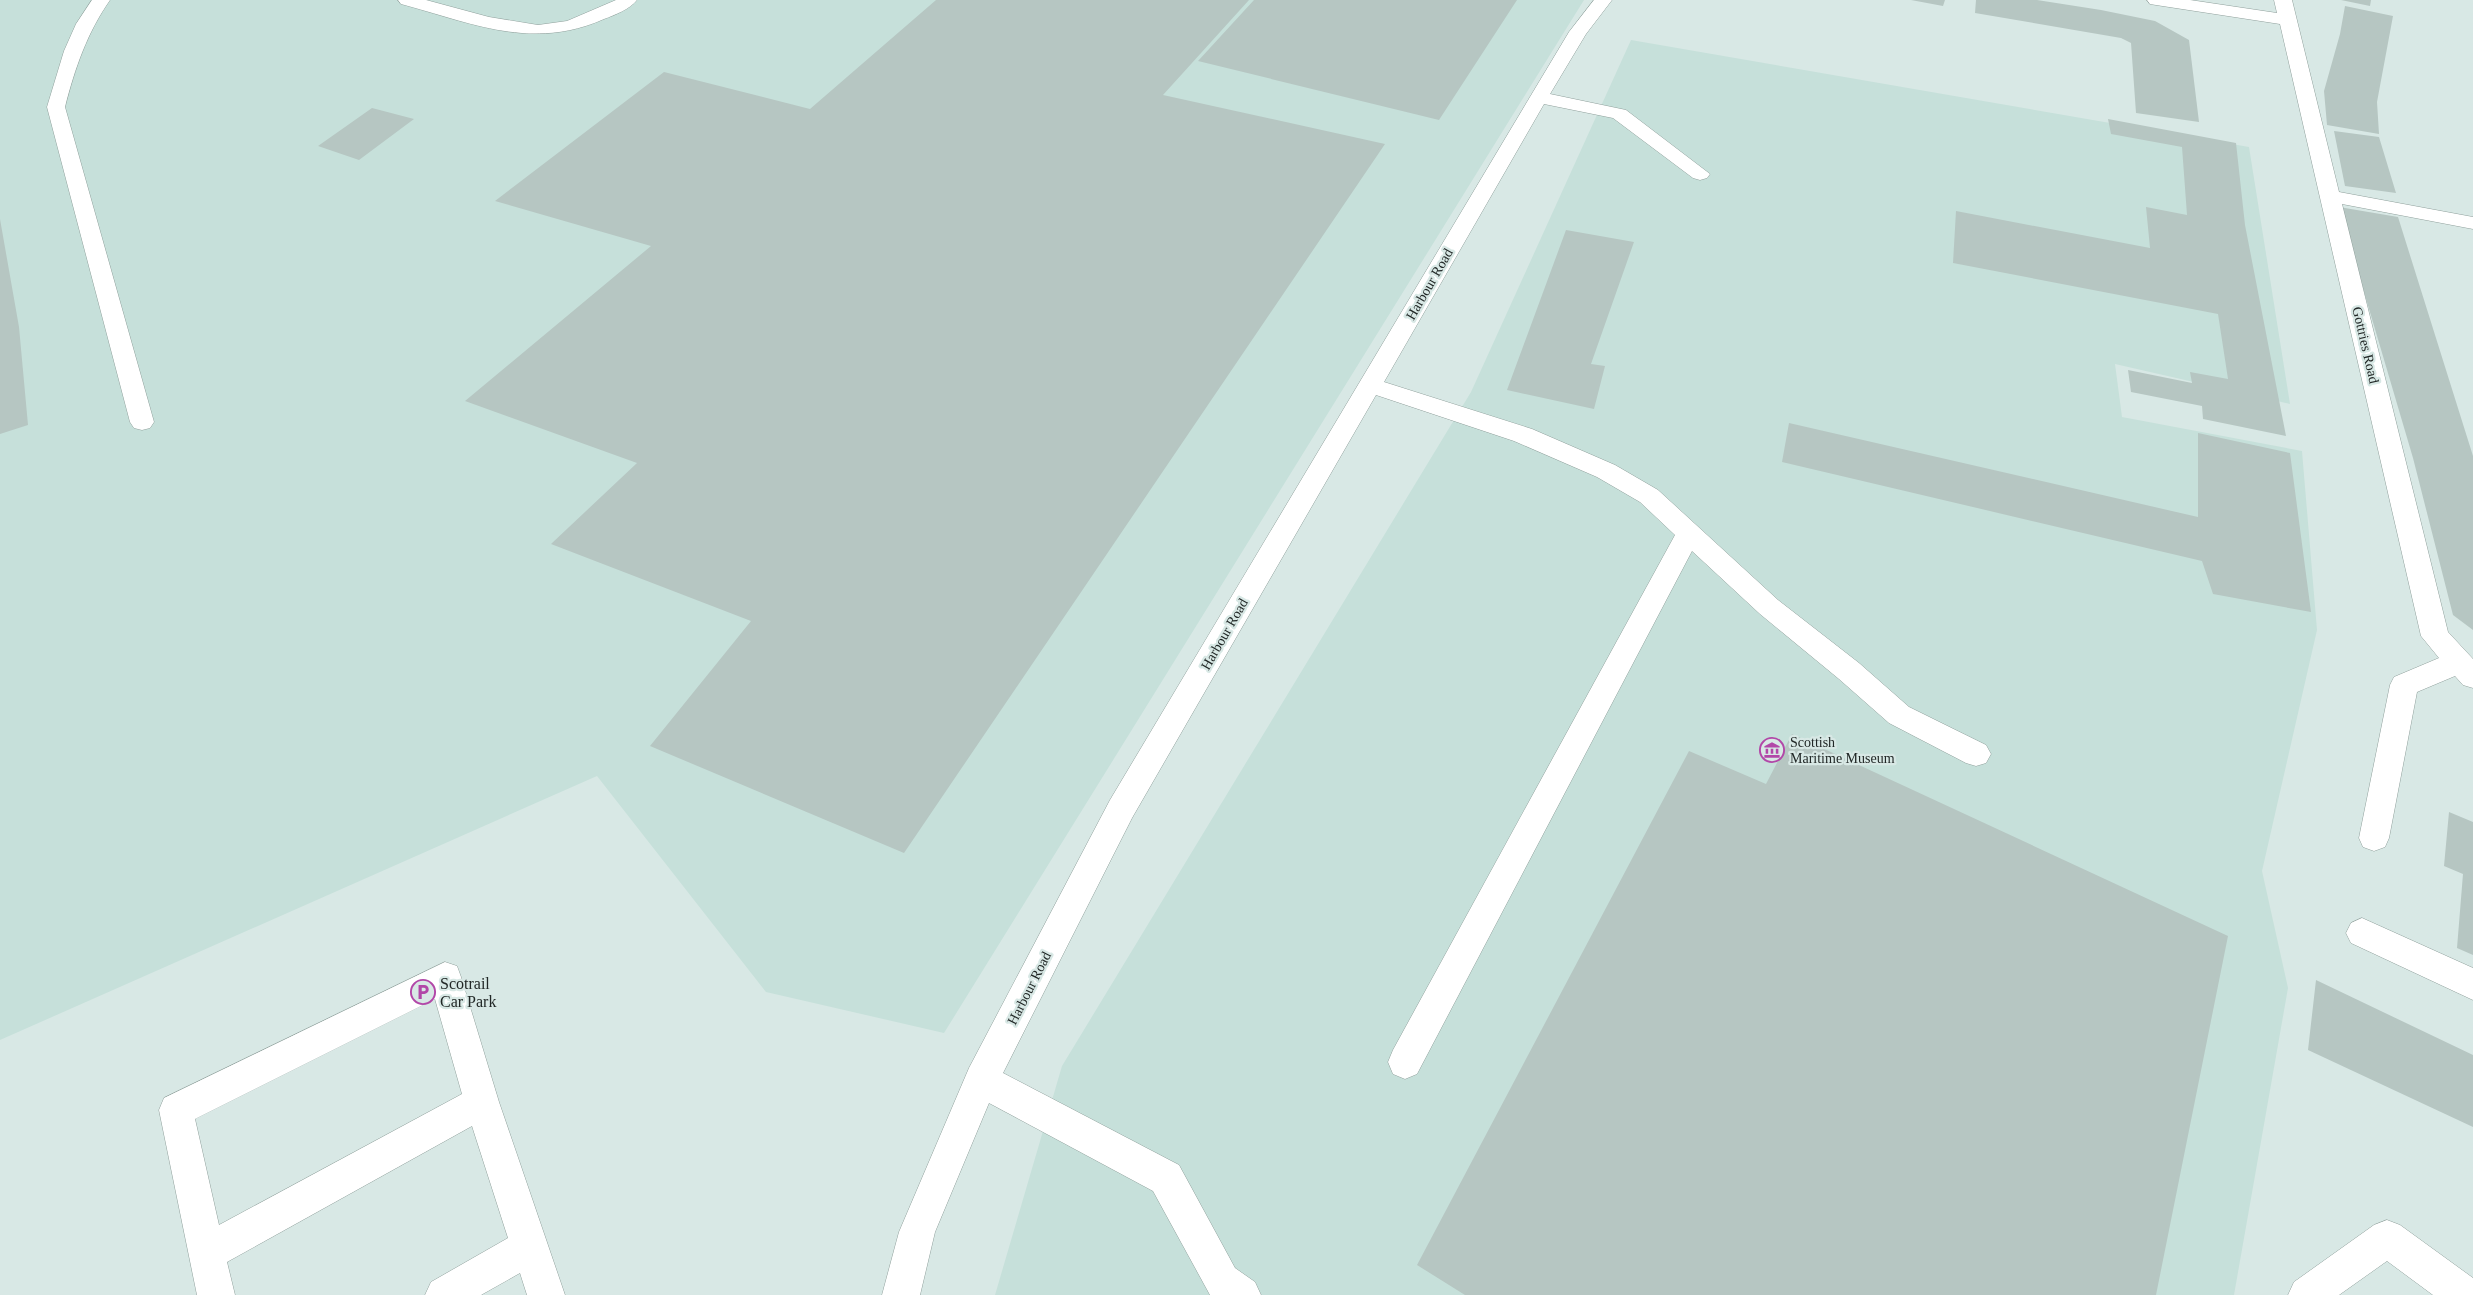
<svg xmlns="http://www.w3.org/2000/svg" width="2473" height="1295" font-family="Georgia,serif">
<rect width="100%" height="100%" fill="#d8e8e5"/>
<path fill="#c6e0da" d="M0 0H1584L944 1033 766 992 597 776 0 1040Z
M1631 40 2249 147 2290 404 2115 364 2122 417 2302 451 2317 630 2262 871 2288 988 2234 1295H995L1062 1066 1471 392Z"/>
<path fill="#b6c6c2" d="M936 0H1249L1163 95 1385 144 904 853 650 746 751 621 551 544 637 463 465 401 651 246 495 201 664 72 810 109Z
M1254 0H1517L1439 120 1198 61Z
M1911 0H1945L1943 6Z
M1976 0H2037L2101 10 2155 21 2189 40 2199 122 2136 113 2131 43 2121 38 1975 13Z
M2341 0H2371L2370 6Z
M2345 6 2393 16 2377 102 2379 134 2327 125 2324 91 2340 34Z
M372 108 414 119 359 160 318 146Z
M2108 119 2236 143 2245 225 2286 436 2203 419 2202 406 2131 392 2128 370 2192 383 2190 372 2228 379 2218 314 1953 263 1956 211 2150 248 2146 207 2187 215 2182 147 2111 134Z
M2334 131 2379 137 2396 193 2345 186Z
M2339 207 2398 217 2473 456V630L2453 615 2413 458Z
M0 219 19 327 28 425 0 434Z
M1566 230 1634 242 1591 364 1605 366 1594 409 1507 390Z
M1789 423 2198 517V433L2290 453 2311 612 2213 594 2202 561 1782 462Z
M1792 734 2228 936 2156 1295H1465L1417 1265 1689 751 1766 784Z
M2449 812 2473 822V955L2457 948 2463 874 2444 866Z
M2316 980 2473 1055V1127L2308 1050Z"/>
<g fill="none" stroke-linecap="round" stroke-linejoin="round">
<defs>
<path id="minor" d="M92 0H110C87 33 75 68 65 107L154 422 150 428 142 430 134 428 130 422 47 107 64 51 76 24Z
M398 0H426L489 17 538 25 567 21 616 0H637C630 9 615 15 604 19 532 51 472 23 401 4Z
M1594 0H1612L1586 34 1550 94 1626 110 1710 174 1707 178 1700 180 1693 178 1613 118 1544 104 1384 382 1532 429 1615 465 1658 490 1778 600 1859 663 1909 707 1986 745 1991 754 1986 763 1976 766 1966 763 1889 723 1839 679 1760 614 1692 551 1417 1074 1405 1079 1393 1074 1388 1062 1393 1050 1675 535 1640 502 1597 477 1514 441 1376 395 1132 818 1003 1073 1179 1165 1235 1268 1255 1282 1261 1295H1210L1153 1191 989 1103 935 1232 920 1295H882L899 1232 969 1068 1110 800 1530 97 1569 32Z
M2147 0H2190L2277 13 2274 0H2292L2339 192 2473 217V229L2342 204 2448 632 2473 659V688L2463 685 2455 676 2417 692 2389 838 2385 847 2374 851 2363 847 2359 838 2390 685 2394 677 2439 658 2421 636 2280 24 2156 5 2150 4Z
M2362 918 2473 968V1000L2351 943 2346 933 2351 923Z
M445 962 457 966 461 977 499 1102 565 1295H527L520 1273 481 1295H425L431 1282 508 1238 472 1126 227 1262 235 1295H197L159 1110 164 1098ZM435 999 462 1094 219 1225 195 1119Z
M2387 1220 2400 1225 2473 1278V1295H2433L2387 1261 2339 1295H2288L2294 1282 2374 1225Z"/>
</defs>
<use href="#minor" stroke="#90a09c" stroke-width="1"/>
<use href="#minor" fill="#fff" fill-rule="evenodd"/>
</g>
<defs>
<symbol id="museum-ring" viewBox="-11 -11 22 22"><circle r="9.5" fill="#d8e8e5" stroke="#b247a8" stroke-width="1.5"/><path d="M0-6L6-3V-2H-6V-3ZM-5-1h2V3h-2ZM-1-1h2V3h-2ZM3-1h2V3H3ZM-6 4H6V6H-6Z" fill="#b247a8"/></symbol>
<symbol id="parking-ring" viewBox="-11 -11 22 22"><circle r="9.5" fill="#d8e8e5" stroke="#b247a8" stroke-width="1.5"/><path d="M-3.5-5.5H1a3.5 3.5 0 0 1 0 7H-1V5.5H-3.5ZM-1-3.4V-.6H.8a1.4 1.4 0 0 0 0-2.8Z" fill="#b247a8"/></symbol>
</defs>
<g fill-rule="evenodd">
<use href="#museum-ring" x="1758" y="736" width="28" height="28"/>
<use href="#parking-ring" x="409" y="978" width="28" height="28"/>
</g>
<g text-anchor="middle" stroke-width="4.5" stroke-linejoin="round" paint-order="stroke">
<g font-size="14" fill="#212726" stroke="#d8e8e5">
<text transform="translate(1429 284) rotate(-60)" y="5">Harbour Road</text>
<text transform="translate(2366 345) rotate(77)" y="5">Gottries Road</text>
<text transform="translate(1224 634) rotate(-60)" y="5">Harbour Road</text>
<text transform="translate(1029 988) rotate(-63)" y="5">Harbour Road</text>
</g>
<g font-size="14" fill="#212726" stroke="#d8e8e5" text-anchor="start">
<text x="1790" y="747">Scottish<tspan x="1790" dy="16">Maritime Museum</tspan></text>
</g>
<g font-size="16" fill="#212726" stroke="#d8e8e5" text-anchor="start">
<text x="440" y="989">Scotrail<tspan x="440" dy="18">Car Park</tspan></text>
</g>
</g>
</svg>
